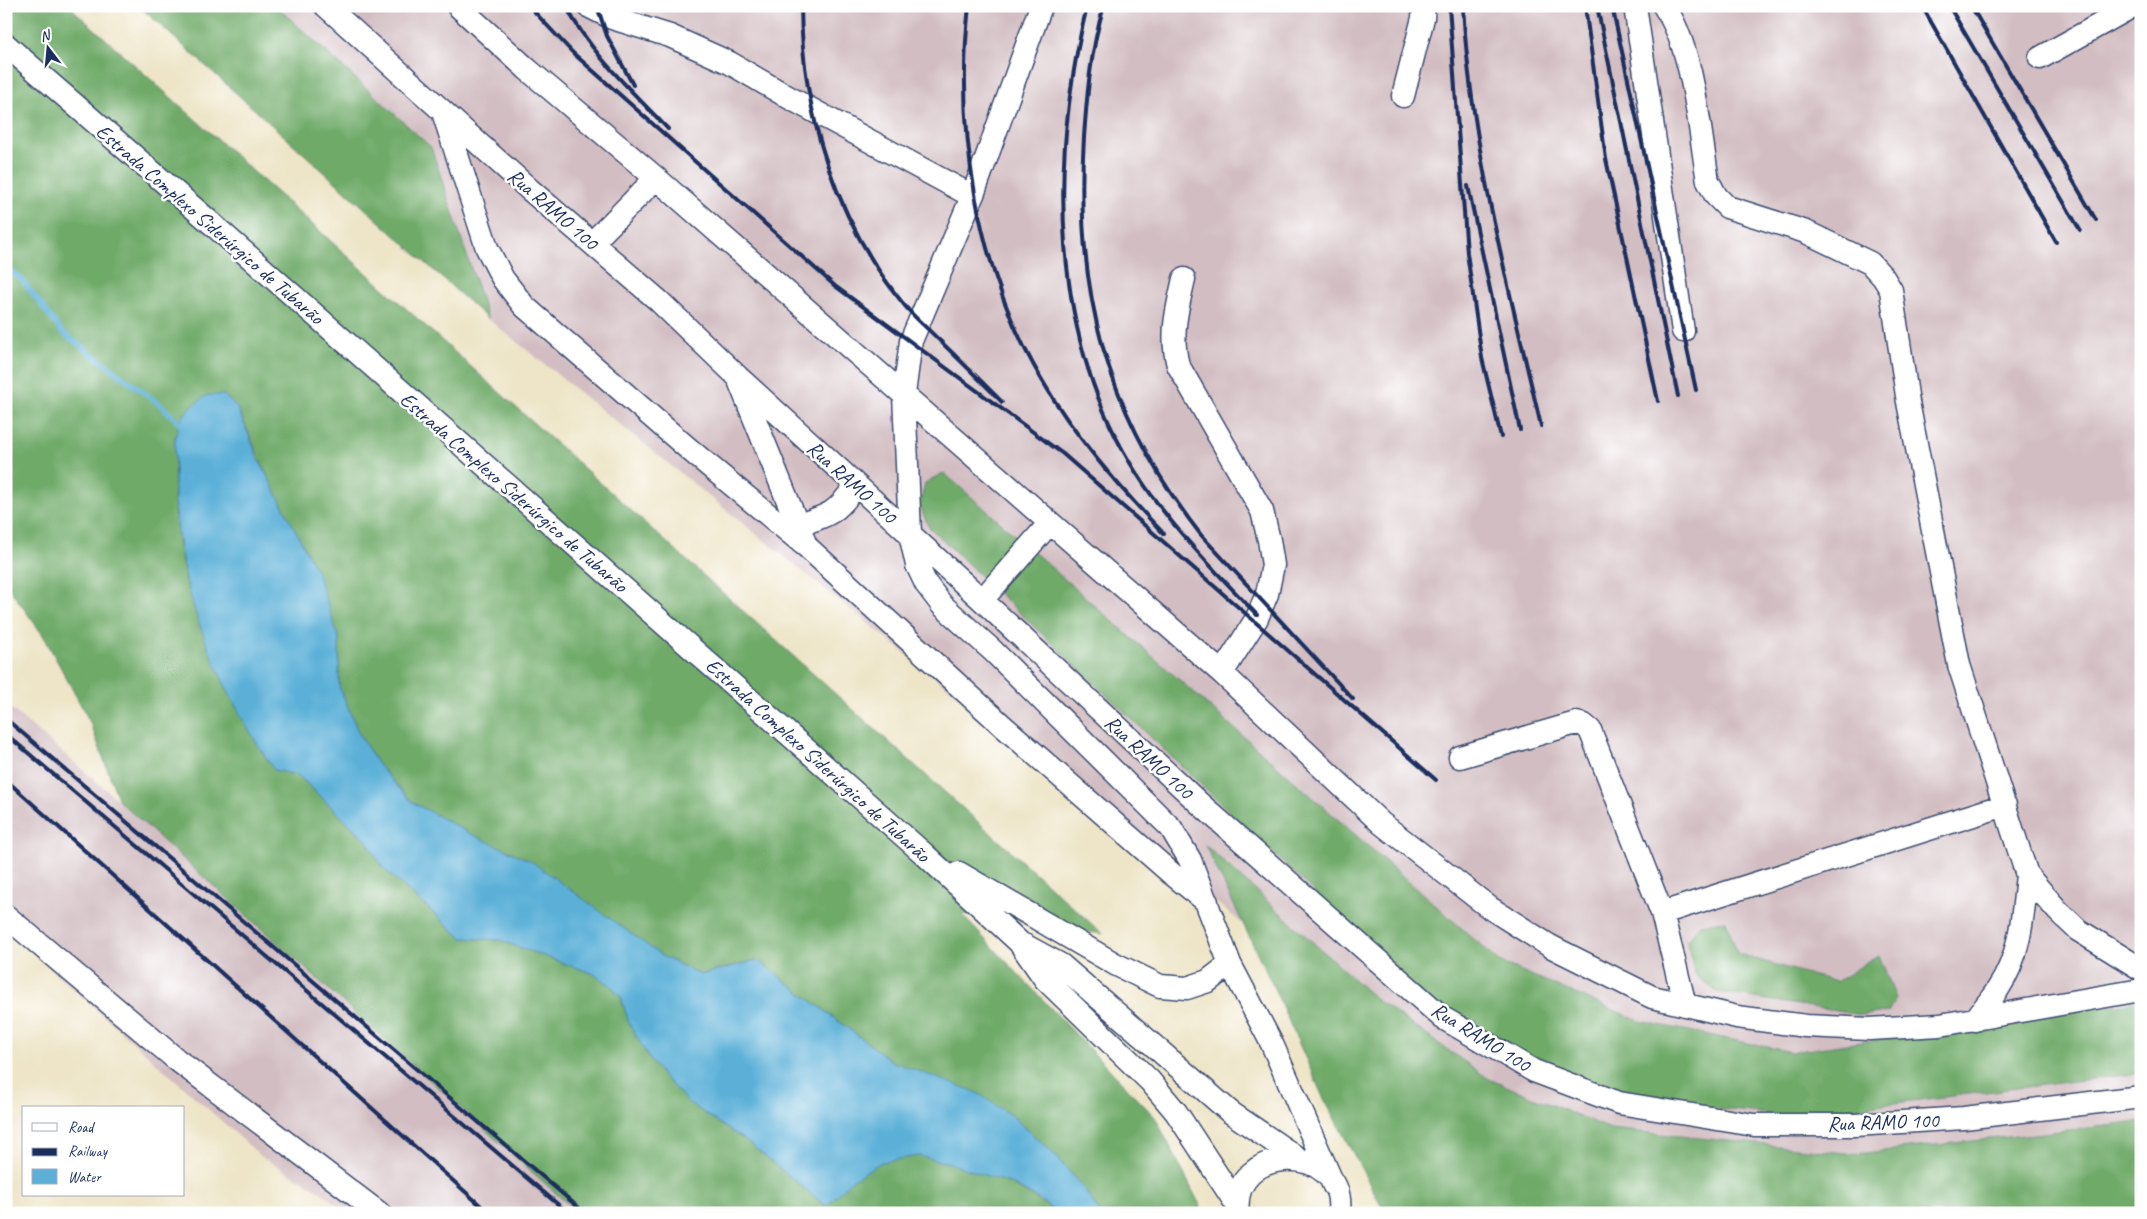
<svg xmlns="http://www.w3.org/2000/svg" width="2147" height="1219" font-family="Caveat,sans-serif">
<rect width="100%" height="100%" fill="#fff"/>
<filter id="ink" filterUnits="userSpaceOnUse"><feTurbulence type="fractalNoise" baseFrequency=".02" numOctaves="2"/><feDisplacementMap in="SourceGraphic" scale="10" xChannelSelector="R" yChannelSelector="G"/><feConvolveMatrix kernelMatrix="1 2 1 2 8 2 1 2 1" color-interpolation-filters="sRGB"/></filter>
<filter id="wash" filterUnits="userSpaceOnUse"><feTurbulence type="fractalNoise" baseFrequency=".0096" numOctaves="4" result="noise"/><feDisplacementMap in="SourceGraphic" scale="20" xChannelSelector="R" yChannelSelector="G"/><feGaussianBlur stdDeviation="1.12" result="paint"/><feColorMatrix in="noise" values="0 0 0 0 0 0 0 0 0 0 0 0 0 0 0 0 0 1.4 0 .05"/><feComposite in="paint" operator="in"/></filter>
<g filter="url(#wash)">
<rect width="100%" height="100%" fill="#eee5c8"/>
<path fill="#d2bec2" d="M276 6H2141V1164L1873 1189 1515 1142 488 319 431 146Z
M6 704 119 801 578 1213H348L317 1189 263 1158 6 929Z"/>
<path fill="#6faa69" stroke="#456c64" d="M6 6H69L1103 934 961 914 1155 1117 1204 1213H1100L1081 1185 1052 1152 1012 1116 893 1062 757 960 701 975 662 956 469 833 412 802 379 766 359 734 339 686V639L238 409 207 395 184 414 175 437 174 510 177 533 186 583 274 770 298 775 366 840 384 869 462 938 499 940 592 973 609 984 621 997 629 1023 689 1103 746 1141 826 1206C841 1190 861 1168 883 1162 893 1159 910 1155 920 1156 967 1162 1020 1184 1056 1213H578L119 801 90 722 43 635 6 584Z
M139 6H276L431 147 488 319Z
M944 473 1500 962 1640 1021 1792 1052 2141 1001V1073L1787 1116 1620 1098 1447 1018 928 526 920 506 925 483Z
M1205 845 1377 1000 1489 1079 1611 1129 1856 1154 2141 1122V1213H1385L1322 1095 1273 986Z
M1726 921 1738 954 1836 982 1879 955 1896 998 1888 1012 1862 1015 1717 992 1695 975 1687 941 1700 924Z"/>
<path fill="#5cb0d8" stroke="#3c709b" d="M207 395H224L238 409 258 458 317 572 339 639V686L359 734 379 766 412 802 469 833 531 861 662 956 701 975 757 960 893 1062 976 1092 1012 1116 1052 1152 1081 1185 1100 1213H1056L1040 1200 1012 1184 949 1163 919 1156 881 1162 852 1180 826 1206 746 1141 689 1103 662 1075 647 1055 629 1023 621 997 609 984 592 973 499 940 462 938 384 869 366 840 298 775 274 770C214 679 173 584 175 474 175 454 172 432 184 415 189 407 200 401 207 395Z"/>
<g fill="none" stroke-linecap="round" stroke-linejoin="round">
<path stroke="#5cb0d8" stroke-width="5.5" d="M6 267 22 280 62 332 162 406 185 429"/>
</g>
</g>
<g filter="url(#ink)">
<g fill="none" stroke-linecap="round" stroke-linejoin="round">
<defs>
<path id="minor" d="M326 6 529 189 659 301 738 377 982 600 1199 803 1443 1018 1534 1071 1619 1103 1754 1125H1855L1964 1118 2141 1097
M458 6 527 69 656 178 1222 673 1381 823 1490 908 1550 946 1652 997 1737 1017 1806 1026 1869 1029 1940 1025 2141 990
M588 6 612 18 670 36 730 63 788 97 972 196
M1635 6 1683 331
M1664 6C1694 50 1699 128 1708 181L1716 196 1727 207 1806 232 1870 263 1883 277 1891 290 1908 402 1959 665 2027 875 2058 911 2078 930 2141 969
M6 45 211 223 923 853 1019 942 1045 979 1150 1081 1176 1112 1237 1205
M2040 58 2133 6
M1403 96 1423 18 1424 6
M443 112 487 248 503 279 524 306 690 450 806 546 1003 726 1172 874 1207 902
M592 243 656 178
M1184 279C1177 309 1170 335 1178 365L1262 511 1269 540 1273 565 1267 594 1257 618 1222 673
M740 383 805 543
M798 525C830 515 837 513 856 485
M982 600 1050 523
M1460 757 1576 723 1584 725 1590 730 1662 913 2005 805
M959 873 1115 964 1160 986 1187 988 1208 981 1230 964 1190 860 1171 828 993 651 942 605 926 584 917 565 910 534 904 394 911 341 974 192 1041 6
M1662 913 1685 1005
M6 916 177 1060 379 1213
M1024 945 1061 965 1230 1112 1299 1159
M1230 964 1272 1044 1334 1186
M1975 1020C1982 1010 1991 1000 1998 989 2021 955 2023 914 2027 875
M1238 1213C1229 1143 1347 1141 1339 1213"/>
</defs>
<use href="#minor" stroke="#3b4a6e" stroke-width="25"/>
<use href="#minor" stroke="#fff" stroke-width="22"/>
<path stroke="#1b2f5e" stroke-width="4" d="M529 6 573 53 835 286 1063 454 1436 780
M566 6C590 53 632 91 668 129
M597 6 607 36 633 85
M801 6C802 114 836 222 905 306 914 317 926 327 937 338 959 359 980 380 1002 402
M969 6C955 132 977 270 1042 380 1074 436 1119 487 1164 534
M1087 6C1050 159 1049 337 1137 474 1171 527 1214 570 1257 615
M1104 6C1091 48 1087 94 1084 137 1074 291 1106 413 1201 535L1353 699
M1449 6 1467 253 1482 358 1501 437
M1463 6C1471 149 1509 288 1541 426
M1585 6 1606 159 1658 401
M1597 6 1678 396
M1612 6 1696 390
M1922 6 2056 242
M1949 6 2080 230
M1971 6 2096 220
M1468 186 1520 430
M6 719 585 1213
M6 734 568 1213
M6 780 489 1213"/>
</g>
</g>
<g text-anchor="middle" stroke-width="5" stroke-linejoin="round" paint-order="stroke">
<g font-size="21" fill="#1b2f5e" stroke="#fff">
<text transform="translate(553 209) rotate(41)" y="7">Rua RAMO 100</text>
<text transform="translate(210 224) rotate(41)" y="7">Estrada Complexo Siderúrgico de Tubarão</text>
<text transform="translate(852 482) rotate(42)" y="7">Rua RAMO 100</text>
<text transform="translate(514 492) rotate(41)" y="7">Estrada Complexo Siderúrgico de Tubarão</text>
<text transform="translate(1149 757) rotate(43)" y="7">Rua RAMO 100</text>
<text transform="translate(818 760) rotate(42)" y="7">Estrada Complexo Siderúrgico de Tubarão</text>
<text transform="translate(1481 1037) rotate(32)" y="7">Rua RAMO 100</text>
<text transform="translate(1883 1122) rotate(-2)" y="7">Rua RAMO 100</text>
</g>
</g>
<rect width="2147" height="1219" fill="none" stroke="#fff" stroke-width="25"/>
<rect x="22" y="1106" width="162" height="90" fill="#ffffff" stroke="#a4acbf"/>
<rect x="32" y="1123" width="25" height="8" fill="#ffffff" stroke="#a4acbf"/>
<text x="68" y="1132" font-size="15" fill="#1b2f5e">Road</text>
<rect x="32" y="1148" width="25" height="8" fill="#1b2f5e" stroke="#a4acbf"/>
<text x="68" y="1156" font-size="15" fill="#1b2f5e">Railway</text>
<rect x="32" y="1169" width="25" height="15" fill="#5cb0d8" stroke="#a4acbf"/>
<text x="68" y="1182" font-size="15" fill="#1b2f5e">Water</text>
<g transform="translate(48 48) rotate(344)" stroke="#ffffff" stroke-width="4" paint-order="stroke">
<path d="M0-4L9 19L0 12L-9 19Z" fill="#1b2f5e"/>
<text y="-8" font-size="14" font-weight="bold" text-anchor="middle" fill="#1b2f5e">N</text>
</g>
</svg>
